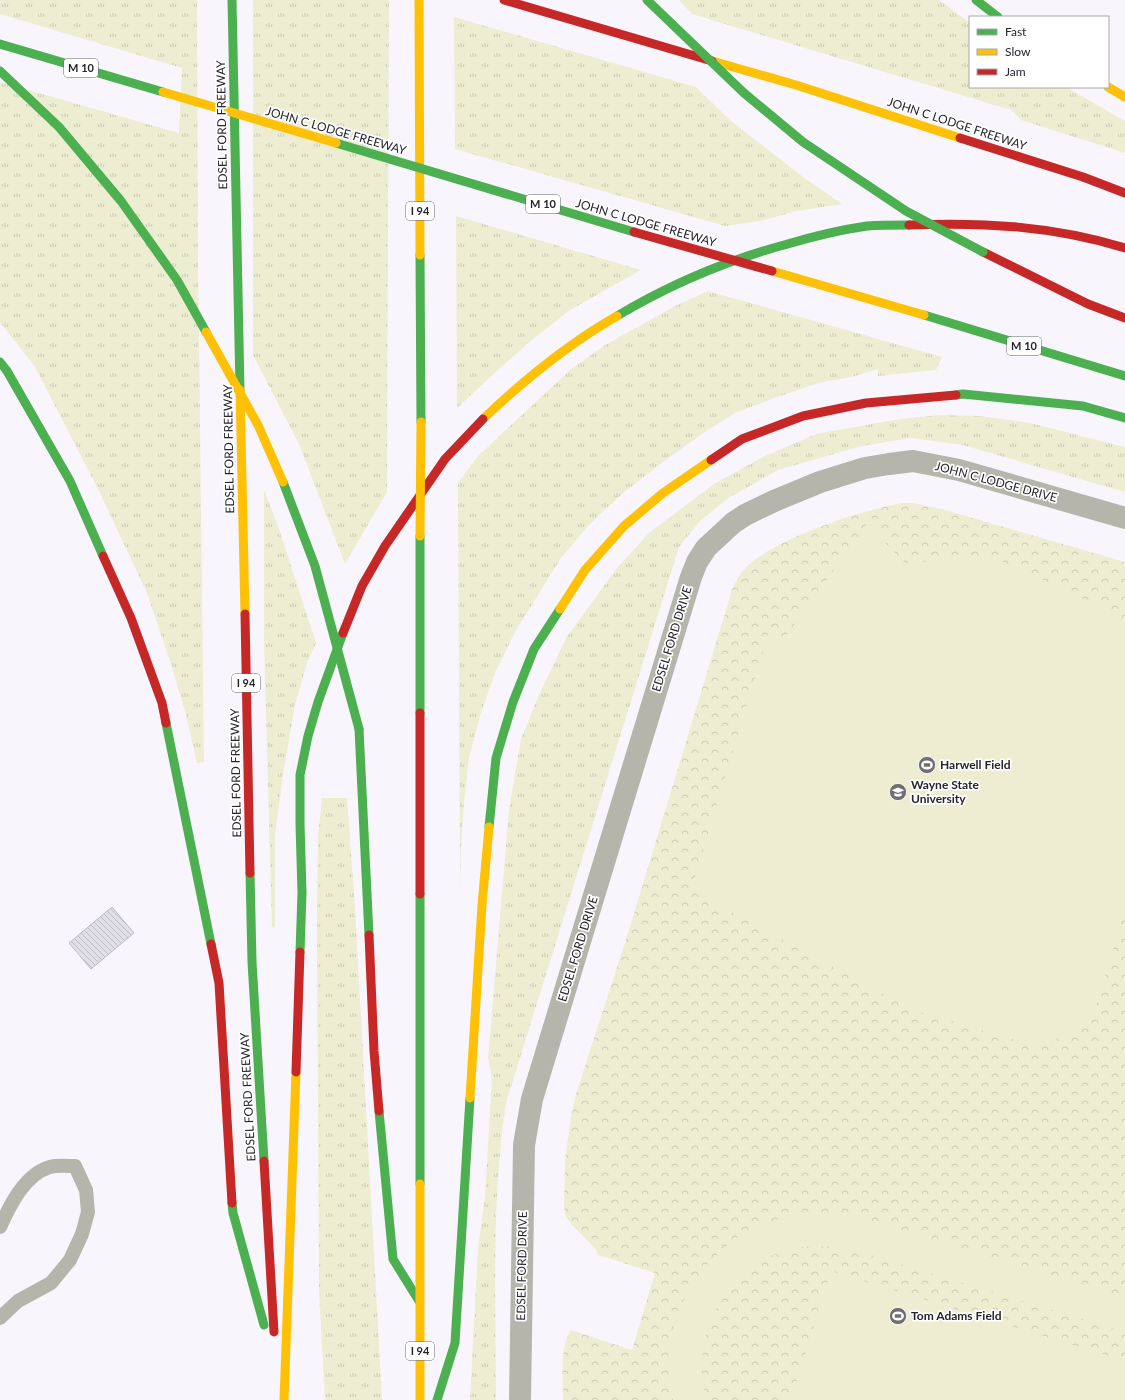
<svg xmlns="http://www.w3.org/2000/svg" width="1125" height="1400" font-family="Lato,sans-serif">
<defs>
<pattern id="grass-tufts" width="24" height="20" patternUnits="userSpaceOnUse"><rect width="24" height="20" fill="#ededd2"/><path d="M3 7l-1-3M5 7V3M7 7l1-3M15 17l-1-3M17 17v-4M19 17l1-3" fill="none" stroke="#cbcbb4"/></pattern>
<pattern id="park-crowns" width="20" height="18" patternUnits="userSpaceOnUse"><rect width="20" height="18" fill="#ededd2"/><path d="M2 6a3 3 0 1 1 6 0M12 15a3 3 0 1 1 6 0" fill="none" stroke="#cbcbb4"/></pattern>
<pattern id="building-back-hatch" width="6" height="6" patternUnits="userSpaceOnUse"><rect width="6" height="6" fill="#e0dee6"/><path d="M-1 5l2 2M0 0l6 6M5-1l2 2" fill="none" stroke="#c0bec5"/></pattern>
</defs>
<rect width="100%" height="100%" fill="#f8f6fc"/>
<path fill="url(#grass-tufts)" d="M0 0H197L198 257 204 762 197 763 185 711 170 661 147 593 99 491 35 367 0 322V82L179 133 182 68 0 14Z
M253 0H389L387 492 345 564 299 444 253 355Z
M679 0H939L970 23V87H1066L1125 121V153L1021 120 1011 110 692 14Z
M454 17 696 87 731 121 803 177 842 204 797 211 760 221 725 226 455 149Z
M456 216 641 270 570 310 532 340 499 369 457 408Z
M708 291 942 357 936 370 878 376V369L852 377 822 382 777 397 735 413 703 433 663 462 623 493 588 526 561 558 515 632 495 673 480 716 469 757 464 803 461 847 460 889 458 483 478 456 570 370 605 345 677 305Z
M940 415 981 416 1030 423 1125 447V492L963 445 911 438 862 446 778 470 730 497 700 521 679 547 506 1103C491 1200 496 1302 496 1400H470L478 1248 485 1196 492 1079 488 1058 509 810 521 739 539 695 566 638 617 568 649 533 714 484 763 457 816 434 900 419Z
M264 490 278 526 316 643 307 663 295 705 283 774 275 836V928L272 927 264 642Z
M322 798H347L355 908 382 1400H325L319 1292 317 920 318 836Z"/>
<path fill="url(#park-crowns)" d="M902 503H913L945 510 1125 562V1400H563C563 1377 559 1350 571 1330L632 1350 655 1273 598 1255 595 1248 572 1225 566 1217 564 1207 565 1160 571 1117 576 1094 629 930 732 590C735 584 737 578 741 573 767 540 860 511 902 503Z"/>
<path fill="#ededd2" d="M867 524 905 563 991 556 1125 619V909L1092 1020 1040 1047 916 1011 691 890 768 635 784 639Z
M819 1213 843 1214 866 1219 1125 1298V1332L857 1251C838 1247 821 1245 802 1247 730 1257 688 1332 706 1400H673C655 1334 691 1264 748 1231 770 1219 794 1215 819 1213Z
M831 1271 1125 1361V1400H791Z"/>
<path fill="url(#building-back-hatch)" stroke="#bdbbc2" d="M112 907 134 933 91 969 69 943Z"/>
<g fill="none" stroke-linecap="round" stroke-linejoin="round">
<path stroke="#b6b5ab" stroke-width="14" d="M0 1227C10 1205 25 1174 50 1167 57 1165 68 1166 75 1166L86 1190 88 1212 82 1234 70 1260 51 1283 18 1301 0 1318"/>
<path stroke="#b6b5ab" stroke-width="22" d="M520 1400 524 1145 532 1099 691 577 697 562 706 548 733 523 745 515 774 501 820 482 865 468 889 464 913 461 959 470 1125 518"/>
<path stroke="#4caf50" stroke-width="9" d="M232 0 240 390
M976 0 998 17
M0 44 163 92
M420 255 421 422
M924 315 1125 376
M617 316C669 285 725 261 784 245 811 237 839 230 867 226 881 225 895 225 909 225
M0 362 7 371 70 481 103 556
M956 395 963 394 1083 406 1125 418
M420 536V713
M166 723 211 944
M359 729 369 935
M489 827 496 758 513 702 534 649 560 609
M250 873 252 962 264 1161
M420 894V1184
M300 952 302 893 300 824V775L308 736 318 702 343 633
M379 1111 393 1259 419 1301
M232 1203 233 1213 264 1325
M437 1400 455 1343 470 1098"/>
<path stroke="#ffc107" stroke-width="9" d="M419 0 420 255
M712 61 796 85 960 138
M1108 87 1125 97
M240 390 245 614
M483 419C524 380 568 344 617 316
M560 609 585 570 624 526 663 493 711 460
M470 1098 482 905 489 827
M420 1184V1400
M284 1400 296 1072"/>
<path stroke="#c62828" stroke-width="9" d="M504 0 712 61
M960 138 1083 177 1125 193
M909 225C983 222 1054 226 1125 248
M983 252 1088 304 1125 318
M711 460 742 439 803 416 866 403 956 395
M103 556 131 618 162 703 166 723
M245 614 250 873
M343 633 362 586 385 546 445 459 483 419
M420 713V894
M369 935 374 1051 379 1111
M211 944 219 983 232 1203
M296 1072 300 952
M264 1161 274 1332"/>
<path stroke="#4caf50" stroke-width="9" d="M647 0 744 93 803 142 906 211 983 252
M0 71 59 127 121 201 177 280 206 332
M336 143 634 232
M283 482 315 566 359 729"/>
<path stroke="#ffc107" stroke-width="9" d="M163 92 336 143
M772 271 924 315
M206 332 258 425 283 482
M420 536 421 422"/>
<path stroke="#c62828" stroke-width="9" d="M634 232 772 271"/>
</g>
<defs>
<symbol id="stadium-disc" viewBox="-11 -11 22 22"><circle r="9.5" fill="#706e75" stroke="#fff"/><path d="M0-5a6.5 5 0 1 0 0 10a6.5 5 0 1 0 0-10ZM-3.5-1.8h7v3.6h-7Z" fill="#fff"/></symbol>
<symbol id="university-disc" viewBox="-11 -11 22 22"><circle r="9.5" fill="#706e75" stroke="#fff"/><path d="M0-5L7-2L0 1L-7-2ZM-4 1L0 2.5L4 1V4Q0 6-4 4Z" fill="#fff"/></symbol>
</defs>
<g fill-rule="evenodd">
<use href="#stadium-disc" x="917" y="755" width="20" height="20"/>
<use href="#university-disc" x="888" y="782" width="20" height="20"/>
<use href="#stadium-disc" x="888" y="1306" width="20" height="20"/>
</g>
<g text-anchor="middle" stroke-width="3.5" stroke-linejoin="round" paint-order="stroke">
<g fill="#fff" stroke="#67666b" stroke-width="1">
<rect x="64" y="59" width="34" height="18" rx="3"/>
<rect x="526" y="195" width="34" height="18" rx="3"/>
<rect x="406" y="202" width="28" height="18" rx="3"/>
<rect x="1007" y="337" width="34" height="18" rx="3"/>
<rect x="232" y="674" width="28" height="18" rx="3"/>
<rect x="406" y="1342" width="28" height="18" rx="3"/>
</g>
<g font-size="11" font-weight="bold" fill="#26242c">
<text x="81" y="72">M 10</text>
<text x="543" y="208">M 10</text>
<text x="420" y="215">I 94</text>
<text x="1024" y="350">M 10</text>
<text x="246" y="687">I 94</text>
<text x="420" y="1355">I 94</text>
</g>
<g font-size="12" fill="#26242c" stroke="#fff">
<text transform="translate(957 124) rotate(18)" y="4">JOHN C LODGE FREEWAY</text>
<text transform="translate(222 125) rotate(-91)" y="4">EDSEL FORD FREEWAY</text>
<text transform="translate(336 131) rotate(16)" y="4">JOHN C LODGE FREEWAY</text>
<text transform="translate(646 223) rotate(16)" y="4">JOHN C LODGE FREEWAY</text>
<text transform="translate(229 449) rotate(-91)" y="4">EDSEL FORD FREEWAY</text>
<text transform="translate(996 482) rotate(15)" y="4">JOHN C LODGE DRIVE</text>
<text transform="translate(672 639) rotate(-73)" y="4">EDSEL FORD DRIVE</text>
<text transform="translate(236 773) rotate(-91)" y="4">EDSEL FORD FREEWAY</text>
<text transform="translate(578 949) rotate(-73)" y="4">EDSEL FORD DRIVE</text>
<text transform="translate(248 1097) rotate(-93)" y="4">EDSEL FORD FREEWAY</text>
<text transform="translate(522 1266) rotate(-89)" y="4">EDSEL FORD DRIVE</text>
</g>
<g font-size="12" font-weight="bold" fill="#26242c" stroke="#fff" text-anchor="start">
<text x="940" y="769">Harwell Field</text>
<text x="911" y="789">Wayne State<tspan x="911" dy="14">University</tspan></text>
<text x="911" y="1320">Tom Adams Field</text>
</g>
</g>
<rect x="969" y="16" width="140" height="72" fill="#ffffff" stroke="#a8a7ab"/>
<rect x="977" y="29" width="20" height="6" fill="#4caf50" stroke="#a8a7ab"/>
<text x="1005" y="36" font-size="12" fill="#26242c">Fast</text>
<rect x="977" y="49" width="20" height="6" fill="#ffc107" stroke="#a8a7ab"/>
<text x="1005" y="56" font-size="12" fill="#26242c">Slow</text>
<rect x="977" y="69" width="20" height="6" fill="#c62828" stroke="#a8a7ab"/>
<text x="1005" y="76" font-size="12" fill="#26242c">Jam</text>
</svg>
